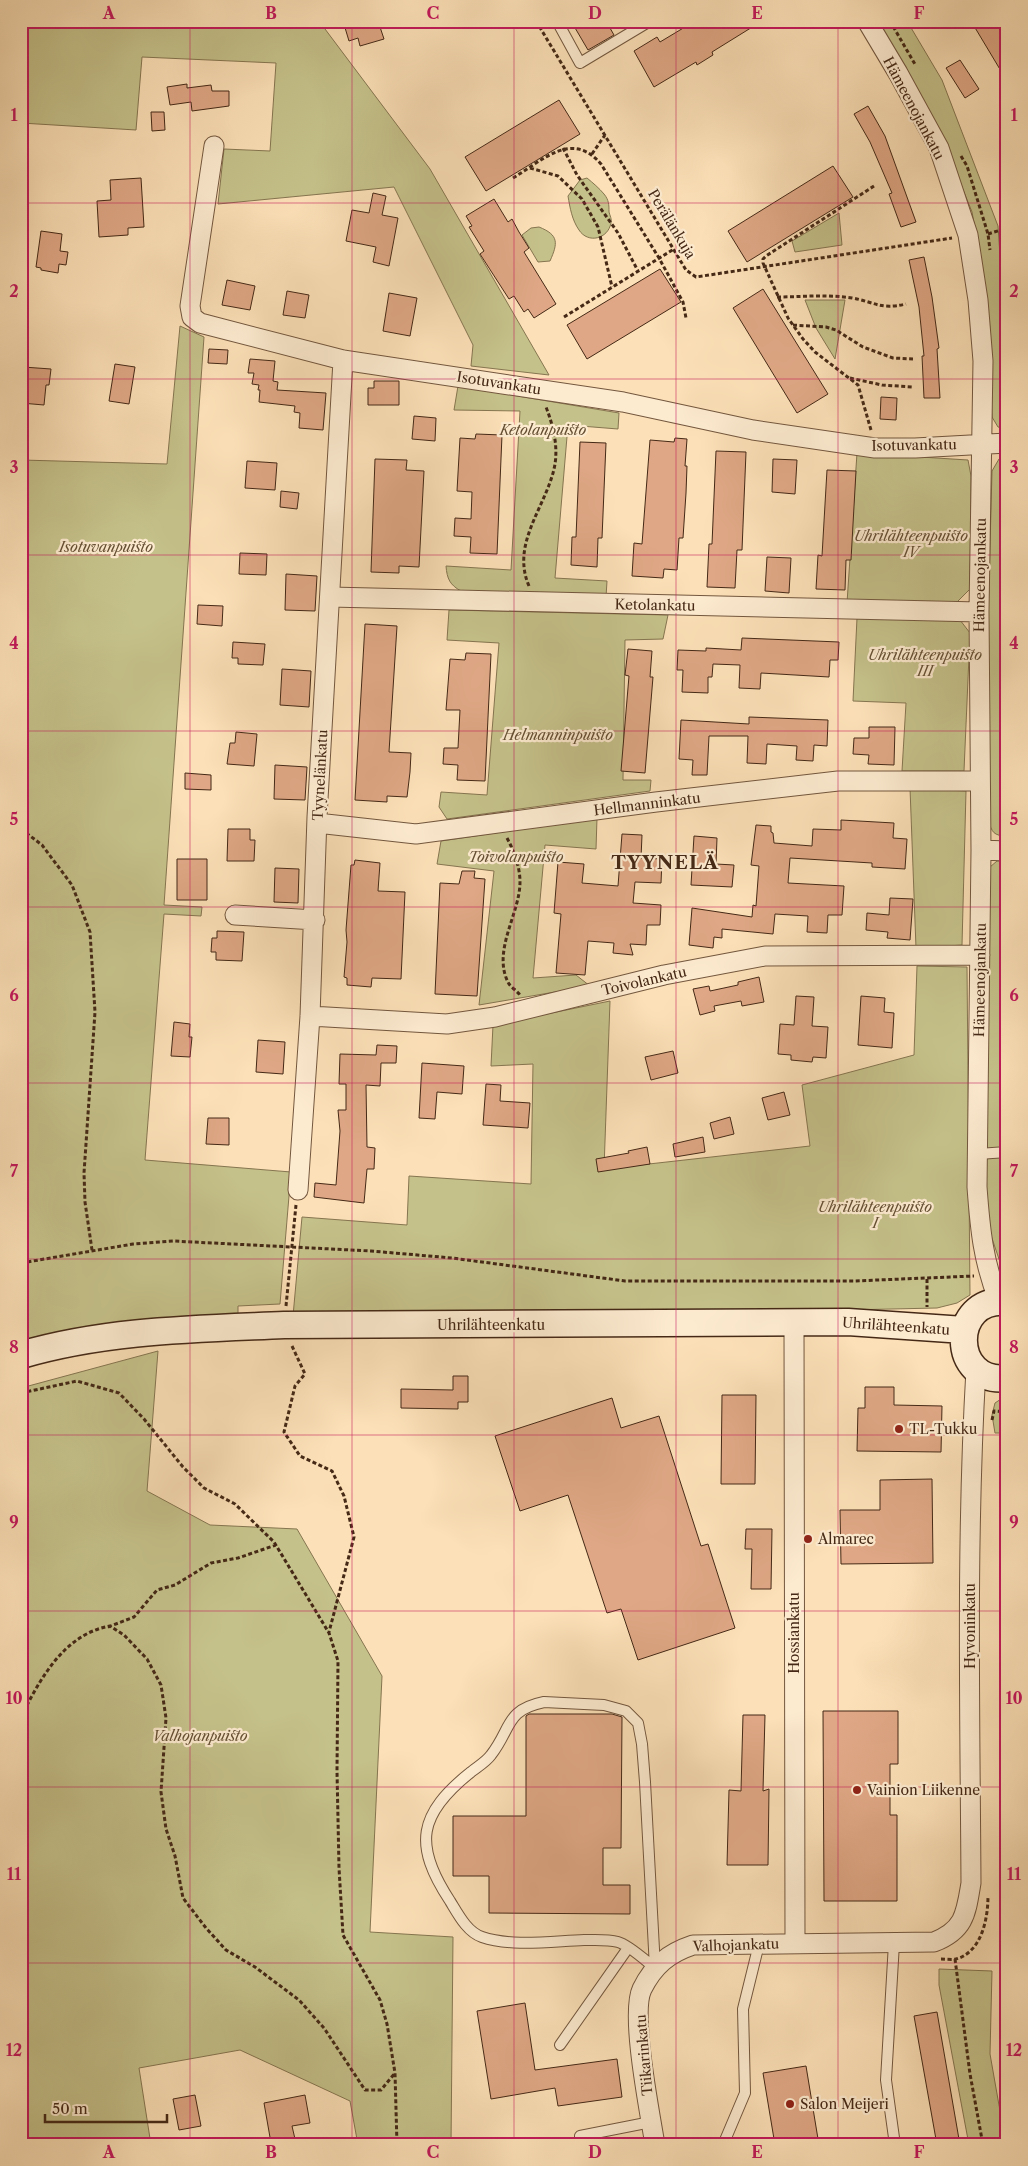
<svg xmlns="http://www.w3.org/2000/svg" width="1028" height="2166" font-family="'Libre Caslon Text',serif">
<rect width="100%" height="100%" fill="#fce0b7"/>
<filter id="stains"><feTurbulence type="fractalNoise" baseFrequency=".004" numOctaves="4"/><feColorMatrix values="0 0 0 0 .2 0 0 0 0 .09 0 0 0 0 .02 0 0 0 .5 -.17"/></filter>
<radialGradient id="worn" r=".72"><stop offset=".6" stop-color="#630" stop-opacity="0"/><stop offset="1" stop-color="#630" stop-opacity=".3"/></radialGradient>
<path fill="#c5c18a" stroke="#857550" d="M21 21H319L430 169 549 375 471 366 473 345 394 187 218 204 224 149 270 151 276 63 142 57 136 130 21 123Z
M876 21H907L942 80 998 226 1007 359V429L998 427 992 417 984 278 972 212 947 150Z
M587 178C593 183 599 188 604 194 609 200 609 205 609 212 610 216 612 219 611 223 608 239 588 244 579 230 572 220 570 208 568 196L580 180Z
M839 213 842 245 795 252 792 241Z
M539 227C559 235 558 243 550 261L538 262 522 235 531 228Z
M805 300H845L835 359 816 328Z
M180 326 204 337 164 905 202 907 201 916 164 914 145 1160 291 1172 280 1304 238 1306V1315L21 1344V460L167 464Z
M458 386 619 413 618 429 568 425 555 578 607 581 606 597 461 591C450 585 447 579 446 566L511 570 520 411 454 410Z
M857 453 968 460 971 476 970 589 955 604 847 603Z
M1007 456V836C994 836 991 832 989 820L988 622 992 471 999 459Z
M449 610 668 615 663 639 625 640 623 780H651L650 791 447 819 439 807 441 792 487 795 499 643 447 640Z
M857 618 960 620 970 633 964 771H902L906 703 853 701Z
M910 788 966 791 962 945 916 948Z
M597 818 596 849 545 845 533 978 576 975 590 986 479 1005 494 871 437 864 441 841Z
M997 861H1007V1274L1000 1262 985 1218 990 867Z
M917 966 967 967 970 1295 957 1303 937 1308 755 1312 293 1316 302 1217 407 1225 409 1176 531 1184 533 1064 491 1066 493 1025 610 1001 604 1169 810 1146 802 1085 914 1055Z
M158 1351 147 1491 210 1525 297 1529 382 1676 370 1932 453 1937 451 2145H358L350 2101 240 2050 139 2068 151 2145H21V1388Z
M1007 1395V1433H995L992 1415 995 1403Z
M939 1969 992 1971 990 2054 1006 2145H969L939 1985Z"/>
<path fill="#dfa785" stroke="#452916" d="M343 21H378L384 39 360 46 358 38 349 41Z
M571 21H606L614 35 588 50Z
M695 21H762L712 52 713 55 697 65 696 62 654 87 634 51 657 37 660 42Z
M971 21H1007V81Z
M960 60 979 89 965 98 946 68Z
M187 84V88L211 85 212 91H229V106L192 111 191 102 170 105 167 87Z
M559 100 580 134 486 191 465 157Z
M868 106 885 136 916 222 901 227 889 194 892 193 870 142 854 114Z
M151 112H164L165 130 152 131Z
M833 166 853 197 747 262 728 231Z
M141 178 144 227 128 228V235L99 237 97 201 111 200 110 180Z
M373 193 386 196 382 215 398 218 389 266 373 262 376 247 346 241 352 210 369 213Z
M494 199 508 222 512 219 519 232 529 248 524 252 556 304 534 318 528 309 524 312 514 296 509 299 480 254 484 251 469 227 472 226 466 216Z
M41 231 62 234 60 251 68 252 66 265 59 264 58 273 41 270V268L36 267Z
M924 257 932 297 939 348 937 349 940 398H924L922 356H924L919 307 909 260Z
M660 269 681 302 587 359 567 325Z
M227 280 255 286 250 310 222 305Z
M763 289 828 394 797 413 733 308Z
M287 291 309 295 305 318 283 315Z
M389 293 417 298 410 336 383 331Z
M209 349 228 350 227 364 208 363Z
M250 359 275 361 273 381 278 382 277 390 326 393 323 430 299 428 300 413 294 412 295 406 259 402 260 390H258L259 385 252 384 254 373H248Z
M115 364 135 367 129 404 109 401Z
M23 367 51 369 49 385H46L44 405 21 403V372Z
M374 381H399V405H368V388H374Z
M881 397 897 398 896 420 880 419Z
M414 416 436 418 435 441 412 439Z
M476 434 502 435 497 554 470 553 471 537 454 536 455 518 471 519 472 492 457 491 460 438 475 439Z
M675 438 687 439 685 466H687L686 493 683 538H679L677 570 664 569 663 578 632 576 634 543 642 544 650 440 674 442Z
M580 442 606 443 602 538H598L597 567 571 565 572 537H576Z
M716 451 746 452 742 550H737L735 588 707 587 709 544H712Z
M375 459 407 460 406 470 424 471 419 567 399 566V573L371 572Z
M773 459 797 460 795 494 772 492Z
M247 461 277 463 275 490 245 488Z
M827 470 856 471 851 560H846L845 590 816 589 818 555 822 556Z
M281 491 299 493 297 509 280 507Z
M240 553 267 554 266 575 239 574Z
M767 557 791 558 789 593 765 591Z
M286 574 317 576 315 611 285 610Z
M198 605 223 606 222 626 197 624Z
M365 624 397 626 389 752 411 753 410 772 407 797 387 796V802L355 800Z
M742 638 839 642 838 660H830L829 677 761 673 760 689 739 688 740 665 713 664 712 677H708V693L682 692 683 670H677L678 650 706 651V648L741 650Z
M233 642 265 644 263 665 238 664V658H232Z
M628 649 652 651 650 677H653L645 773 621 771 629 676 625 675Z
M466 653 491 654 485 781 457 780 458 765 443 764 444 748H458L460 710H446L450 659 465 660Z
M282 669 311 671 309 707 280 705Z
M749 717 828 720 827 746 814 745 813 761 796 760 797 746 767 744 766 764 747 763 748 736H709L707 775H692L693 760 679 759 681 720 749 724Z
M869 727H895L894 765 868 764 869 755 853 754 854 738H869Z
M236 732 257 734 254 766 227 764 230 743H235Z
M275 765 307 767 305 800 274 799Z
M185 773 211 775V790L185 789Z
M841 820 894 823 893 838 907 839 905 869 872 867V863L790 858 788 883 844 886 842 915H828L827 933 807 932 808 916 775 914 773 934 722 929V938L714 937 713 948 689 945 692 908 752 917 753 905 756 906 759 866 751 865 756 825 771 826V832L773 833 774 843 812 846 813 829 841 830Z
M228 829H250V840H255L254 861H227Z
M622 834 642 835 641 858 662 859 661 883 635 882 633 903 661 905 660 925H647L646 945 630 944 633 955 613 953 614 943 588 941 585 975 556 973 561 914 554 913 558 862 584 864 582 883 618 886Z
M694 836 717 838 716 864 734 865 732 887 691 885Z
M177 859H207V900H177Z
M355 860 380 863 378 891 405 892 401 979 372 978 371 987 347 985V978L344 977 347 942 346 930 351 865H354Z
M275 868 299 869 298 903 274 902Z
M462 871H475L474 878 485 879 477 996 435 994 440 883 459 884Z
M890 898 913 899 910 940 887 938 888 932 866 930 867 913 889 915Z
M217 931 244 932 242 961 216 960V952H211L212 938H217Z
M759 977 764 1002 742 1006 741 1001 714 1006 715 1011 700 1015 693 989 709 986 710 991 738 985V982Z
M796 996 814 997 812 1026 828 1027 826 1058 813 1057 812 1062 791 1060V1055L778 1054 780 1024 794 1025Z
M861 996 885 998 884 1012 894 1013 892 1048 858 1045Z
M174 1022 190 1024 189 1037H192L190 1057 171 1056Z
M258 1040 285 1042 283 1074 256 1072Z
M377 1045 397 1046 396 1063H381L380 1086 366 1085 367 1147 375 1148 374 1169H367L364 1203 314 1197 315 1183 336 1185 340 1131 338 1110H346V1084H339L340 1054 376 1055Z
M673 1051 678 1073 651 1080 645 1057Z
M422 1063 464 1066 462 1094 437 1092 435 1119 419 1118Z
M486 1084 501 1085 500 1101 530 1103 528 1128 483 1125Z
M784 1092 790 1115 768 1120 762 1098Z
M730 1117 734 1134 714 1139 710 1123Z
M208 1118H229V1145L206 1144Z
M703 1137 705 1152 675 1157 673 1144Z
M647 1147 650 1164 598 1172 596 1159 629 1153 628 1151Z
M453 1376H468V1402H458V1409L401 1408V1389L453 1390Z
M865 1387H894V1405L942 1406 941 1452 857 1451 858 1408H865Z
M722 1395H756L755 1484H721Z
M612 1398 621 1428 659 1416 701 1546 708 1544 735 1628 638 1660 621 1609 607 1613 568 1495 520 1511 495 1436Z
M932 1479 933 1563 841 1564 840 1510H880V1480Z
M746 1529H772L771 1589H751L752 1549H745Z
M823 1711H898V1764H890V1815H897V1901H824Z
M529 1714H612L622 1717 621 1848H603V1885H630V1914L489 1913V1876H453V1816H526V1716Z
M743 1715H765L763 1791 769 1789 768 1865H727L729 1790 741 1791Z
M525 2003 535 2070 617 2059 622 2097 558 2106 555 2088 491 2099 477 2011Z
M937 2012 960 2145H937L914 2016Z
M806 2066 819 2145H775L763 2073Z
M195 2095 201 2126 179 2130 173 2099Z
M305 2095 310 2123 292 2126 295 2139 271 2143 264 2103Z"/>
<g fill="none" stroke-linecap="round" stroke-linejoin="round">
<defs>
<path id="lane" d="M557 21 580 63 650 21
M978 1154 1007 1152
M544 1702 604 1705 626 1711 638 1723 642 1744 645 1782 655 1968C646 1961 629 1945 618 1942 607 1939 595 1940 584 1940 553 1941 511 1947 482 1937 467 1932 458 1914 450 1901 413 1845 418 1814 471 1772 477 1767 486 1762 491 1755 512 1728 505 1710 544 1702Z
M894 1943 886 2080 895 2145
M560 2045 628 1948
M580 2136 651 2122
M723 2145 745 2093 743 2009 759 1944"/>
<path id="street" d="M867 21 898 73 939 148 968 235 978 300 983 361 979 612 981 850 977 1187C980 1228 983 1262 999 1301
M214 146 190 306 192 317 200 323 343 360 623 402 753 430 875 448H915L1007 443
M330 597 979 612
M317 823 416 834 656 802 838 781H979
M981 850 1007 851
M235 915 315 920
M310 1016 447 1024 495 1017 664 975 765 956 980 955
M298 1190 310 1016 317 817 343 360
M794 1322 795 1943
M655 2145C650 2113 630 2014 642 1989 654 1965 669 1953 693 1945L934 1942C965 1930 966 1913 971 1883 970 1712 966 1540 976 1369"/>
<path id="secondary" d="M1007 1302C949 1296 950 1385 1007 1378
M21 1355C106 1330 196 1329 284 1325L848 1322 964 1330"/>
</defs>
<use href="#lane" stroke="#73573e" stroke-width="12"/>
<use href="#street" stroke="#73573e" stroke-width="21"/>
<use href="#secondary" stroke="#452916" stroke-width="29"/>
<path stroke="#452916" stroke-width="3" stroke-dasharray="4 2.5" stroke-linecap="butt" d="M536 21 686 270 696 277 952 238
M890 21 916 66
M563 148 577 175 618 233 638 271
M592 154 605 135
M961 156 967 166 988 234 990 250
M530 168 558 176 582 199 598 227 612 287
M513 178C543 160 572 130 601 164L659 258 683 302 686 318
M988 234 1007 228
M777 297C802 297 827 294 852 298 875 302 880 310 906 304
M564 317 674 249
M793 325 826 327 836 330 863 347 893 358 913 359
M850 378 882 385 913 387
M871 430 858 385 815 352 803 339 788 318 763 263V259L766 256 874 186
M1003 458 1004 835
M529 586C510 542 548 505 555 464 558 445 553 425 546 407
M21 829 42 845 72 885 90 932 95 1012 84 1173 85 1202 92 1250
M507 838C514 851 520 867 520 882 520 914 491 952 509 984 512 988 517 991 520 995
M1002 1140 1003 866
M1002 1163 1001 1229 1007 1254
M21 1263 133 1244 173 1241 371 1251 452 1258 625 1281H854L974 1276
M927 1279V1307
M286 1306 296 1205
M292 1346 305 1374 295 1386 284 1432 300 1456 332 1471 344 1496 354 1537 329 1632
M21 1393 77 1381 119 1393 144 1419 183 1467 204 1488 235 1504 274 1542 329 1633 338 1661 337 1771 339 1868 343 1935 380 2000 387 2024 395 2073 397 2145
M992 1420 994 1411 1007 1412
M108 1627 134 1617 157 1590 175 1585 211 1563 238 1558 276 1545
M21 1717C40 1679 64 1634 110 1626L124 1635 147 1659 161 1685 166 1718 161 1792 166 1829 175 1856 183 1898 206 1928 226 1950 255 1967 299 2000 324 2028 365 2090H381L395 2073
M941 1959C946 1959 952 1960 956 1959 982 1952 988 1918 988 1896
M955 1959 970 2074 983 2145"/>
<use href="#lane" stroke="#fdebd0" stroke-width="10"/>
<use href="#street" stroke="#fdebd0" stroke-width="19"/>
<use href="#secondary" stroke="#fdebd0" stroke-width="26"/>
</g>
<path fill="none" stroke="#c2185b" stroke-width="1" stroke-opacity="0.55" d="M190 21V2145M352 21V2145M514 21V2145M676 21V2145M838 21V2145M21 203H1007M21 379H1007M21 555H1007M21 731H1007M21 907H1007M21 1083H1007M21 1259H1007M21 1435H1007M21 1611H1007M21 1787H1007M21 1963H1007"/>
<g fill="#8f2418" stroke="#fdebd0" stroke-width="2">
<circle cx="899" cy="1429" r="5"/>
<circle cx="808" cy="1539" r="5"/>
<circle cx="857" cy="1790" r="5"/>
<circle cx="790" cy="2104" r="5"/>
</g>
<g text-anchor="middle" stroke-width="4.5" stroke-linejoin="round" paint-order="stroke">
<g font-size="14" fill="#452916" stroke="#fdebd0">
<text transform="translate(914 108) rotate(62)" y="5">Hämeenojankatu</text>
<text transform="translate(672 224) rotate(59)" y="5">Perälänkuja</text>
<text transform="translate(499 383) rotate(9)" y="5">Isotuvankatu</text>
<text transform="translate(914 445) rotate(-1)" y="5">Isotuvankatu</text>
<text transform="translate(980 575) rotate(-89)" y="5">Hämeenojankatu</text>
<text transform="translate(655 605) rotate(1)" y="5">Ketolankatu</text>
<text transform="translate(320 775) rotate(-87)" y="5">Tyynelänkatu</text>
<text transform="translate(647 804) rotate(-7)" y="5">Hellmanninkatu</text>
<text transform="translate(980 980) rotate(-89)" y="5">Hämeenojankatu</text>
<text transform="translate(644 981) rotate(-13)" y="5">Toivolankatu</text>
<text x="491" y="1330">Uhrilähteenkatu</text>
<text transform="translate(896 1326) rotate(4)" y="5">Uhrilähteenkatu</text>
<text transform="translate(970 1626) rotate(-90)" y="5">Hyvoninkatu</text>
<text transform="translate(794 1633) rotate(-90)" y="5">Hossiankatu</text>
<text transform="translate(736 1945) rotate(-2)" y="5">Valhojankatu</text>
<text transform="translate(644 2055) rotate(-95)" y="5">Tiikarinkatu</text>
</g>
<g font-size="14" font-style="italic" fill="#654f33" stroke="#fdebd0">
<text x="543" y="435">Ketolanpuisto</text>
<text x="911" y="541">Uhrilähteenpuisto<tspan x="911" dy="16">IV</tspan></text>
<text x="106" y="552">Isotuvanpuisto</text>
<text x="925" y="660">Uhrilähteenpuisto<tspan x="925" dy="16">III</tspan></text>
<text x="558" y="740">Helmanninpuisto</text>
<text x="516" y="862">Toivolanpuisto</text>
<text x="875" y="1212">Uhrilähteenpuisto<tspan x="875" dy="16">I</tspan></text>
<text x="200" y="1741">Valhojanpuisto</text>
</g>
<g font-size="14" fill="#452916" stroke="#fdebd0" text-anchor="start">
<text x="909" y="1434">TL-Tukku</text>
<text x="818" y="1544">Almarec</text>
<text x="867" y="1795">Vainion Liikenne</text>
<text x="800" y="2109">Salon Meijeri</text>
</g>
<g font-size="19" font-weight="bold" letter-spacing="1" fill="#452916" stroke="#fdebd0">
<text x="665" y="869">TYYNELÄ</text>
</g>
</g>
<rect width="1028" height="2166" fill="none" stroke="#fce0b7" stroke-width="55"/>
<path d="M45 2114v8h122v-8" fill="none" stroke="#452916" stroke-width="2.5"/>
<text x="52" y="2114" font-size="15" fill="#452916" stroke="#fdebd0" stroke-width="4" paint-order="stroke">50 m</text>
<rect x="28" y="28" width="972" height="2110" fill="none" stroke="#c2185b" stroke-width="2"/>
<g font-size="16" text-anchor="middle" font-weight="bold" fill="#c2185b">
<text x="109" y="19">A</text>
<text x="271" y="19">B</text>
<text x="433" y="19">C</text>
<text x="595" y="19">D</text>
<text x="757" y="19">E</text>
<text x="919" y="19">F</text>
<text x="14" y="121">1</text>
<text x="1014" y="121">1</text>
<text x="14" y="297">2</text>
<text x="1014" y="297">2</text>
<text x="14" y="473">3</text>
<text x="1014" y="473">3</text>
<text x="14" y="649">4</text>
<text x="1014" y="649">4</text>
<text x="14" y="825">5</text>
<text x="1014" y="825">5</text>
<text x="14" y="1001">6</text>
<text x="1014" y="1001">6</text>
<text x="14" y="1177">7</text>
<text x="1014" y="1177">7</text>
<text x="14" y="1353">8</text>
<text x="1014" y="1353">8</text>
<text x="14" y="1528">9</text>
<text x="1014" y="1528">9</text>
<text x="14" y="1704">10</text>
<text x="1014" y="1704">10</text>
<text x="14" y="1880">11</text>
<text x="1014" y="1880">11</text>
<text x="14" y="2056">12</text>
<text x="1014" y="2056">12</text>
<text x="109" y="2158">A</text>
<text x="271" y="2158">B</text>
<text x="433" y="2158">C</text>
<text x="595" y="2158">D</text>
<text x="757" y="2158">E</text>
<text x="919" y="2158">F</text>
</g>
<rect width="100%" height="100%" filter="url(#stains)"/>
<rect width="100%" height="100%" fill="url(#worn)"/>
</svg>
